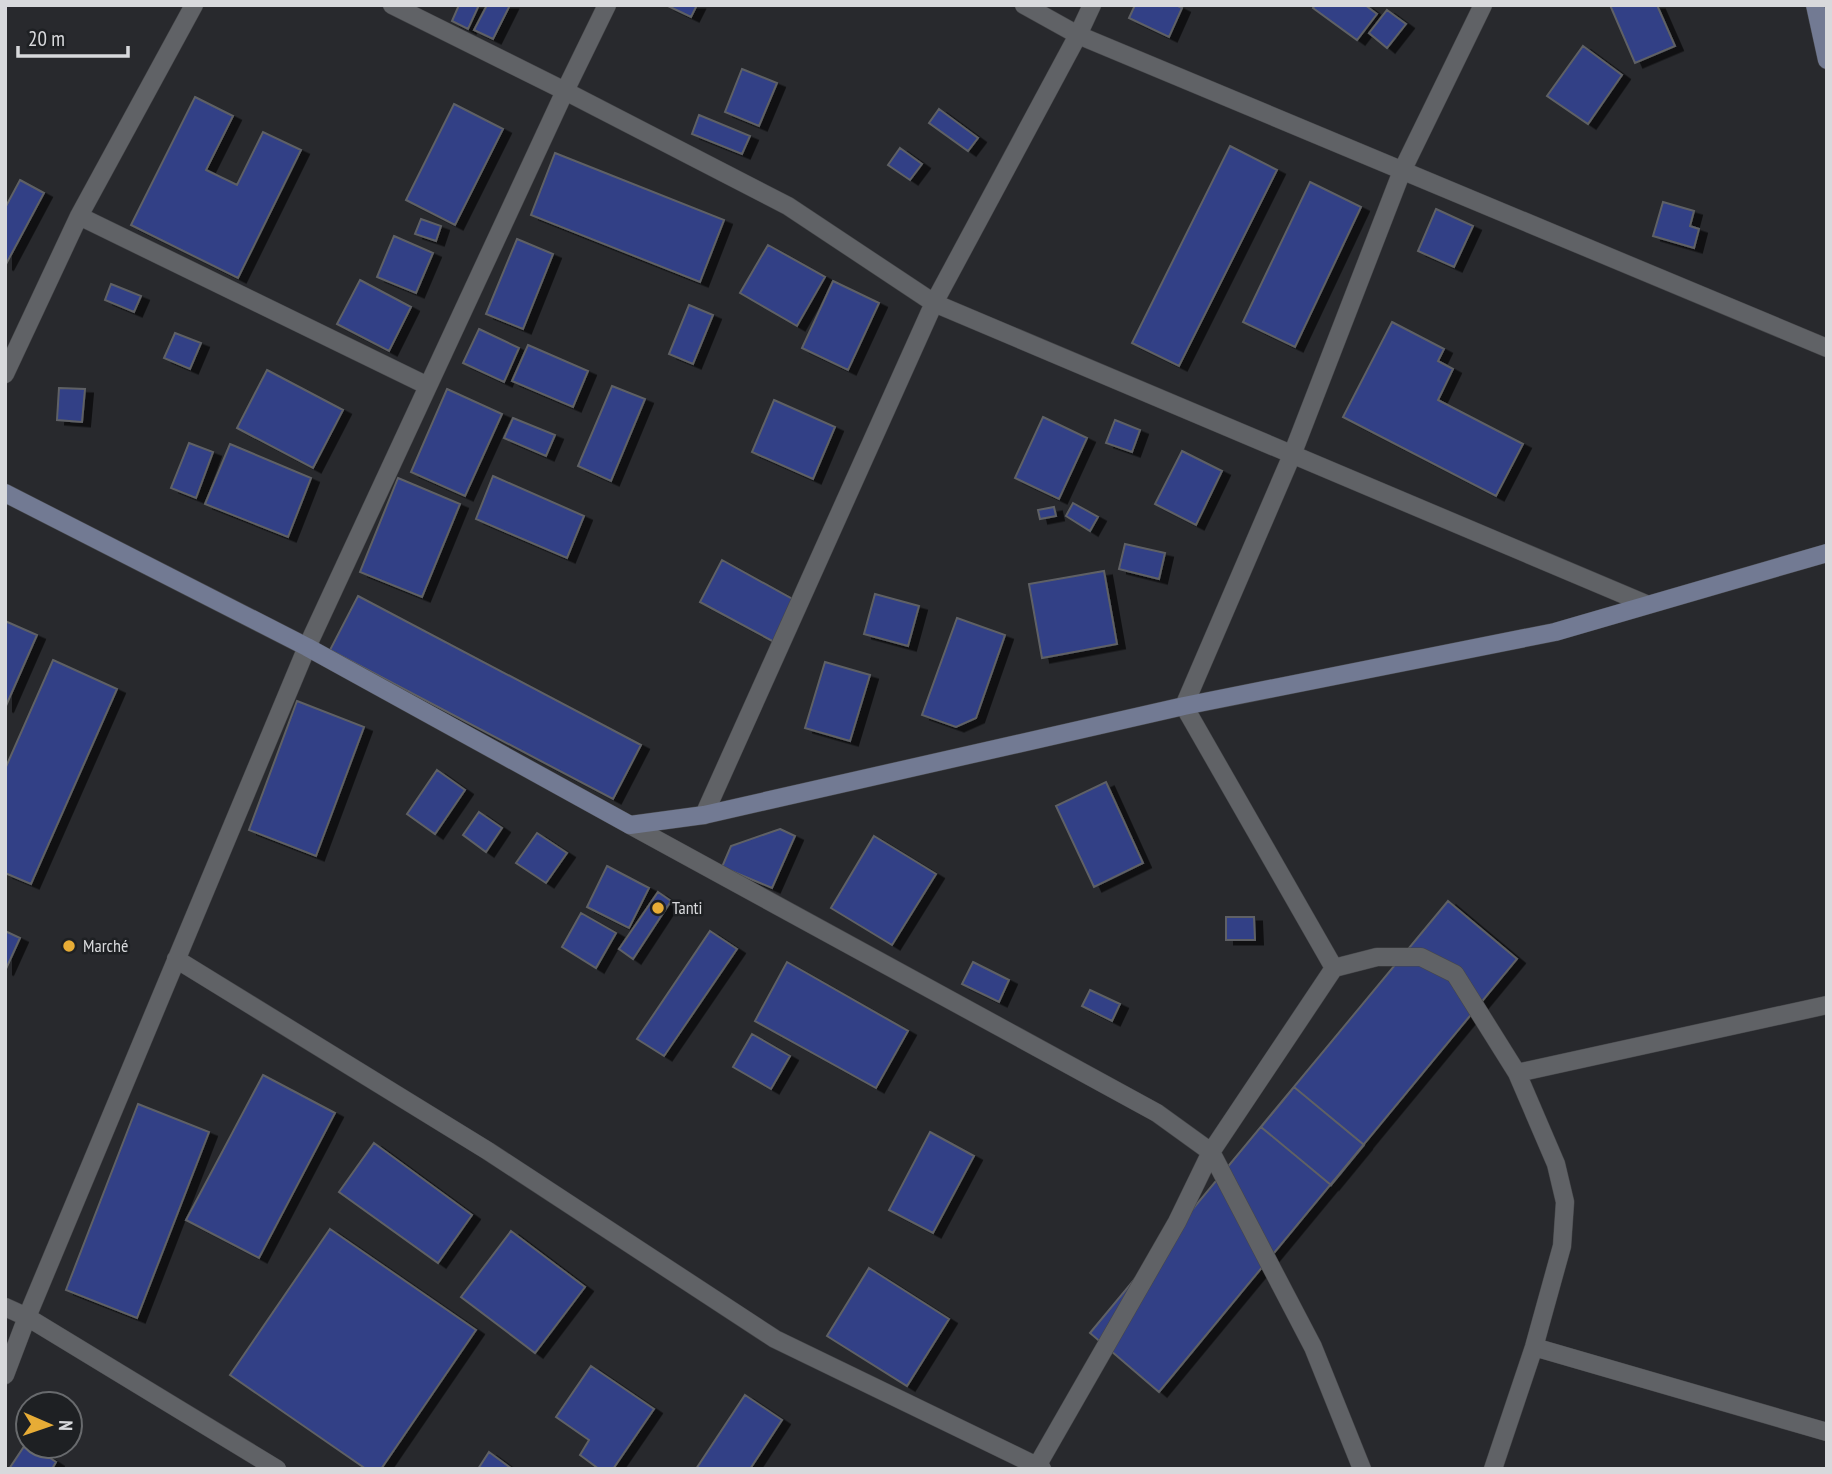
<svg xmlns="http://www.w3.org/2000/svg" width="1832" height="1474" font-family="'PT Sans Narrow',sans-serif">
<defs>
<filter id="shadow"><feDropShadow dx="8" dy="4.5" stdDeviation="0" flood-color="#0009"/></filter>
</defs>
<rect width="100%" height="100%" fill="#28292d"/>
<path fill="#303f86" stroke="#5f6165" stroke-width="2" filter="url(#shadow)" d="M459 5H479L468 29 452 21Z
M487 5H510L493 39 474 30Z
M666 5H697L691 17Z
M1135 5H1176L1182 8 1169 37 1129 18Z
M1315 5H1365L1377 14 1357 40 1313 8Z
M1610 5H1657L1675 46 1635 63Z
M1387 10 1406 24 1387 48 1369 33Z
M1583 46 1622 75 1588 124 1547 96Z
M742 69 777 83 759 126 725 112Z
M195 97 233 116 206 170 237 185 263 132 301 150 238 278 131 225Z
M454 104 503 129 455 225 406 200Z
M939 109 978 138 968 151 929 123Z
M699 115 750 136 742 154 692 134Z
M1230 146 1277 170 1179 366 1132 343Z
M900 148 922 164 910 180 888 165Z
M555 153 724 220 700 282 531 215Z
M20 180 44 193 5 266V208Z
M1310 182 1361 207 1295 347 1243 322Z
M1663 202 1694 211 1690 226 1699 229 1694 248 1653 236Z
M1436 209 1473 226 1454 267 1418 251Z
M421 219 441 226 436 241 415 234Z
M394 236 433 253 416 293 377 277Z
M517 239 553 254 523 329 486 314Z
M768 245 825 277 797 326 740 293Z
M360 280 411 307 389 351 337 324Z
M833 281 879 303 848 370 802 348Z
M111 284 141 296 134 312 105 300Z
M689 305 713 315 693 364 669 354Z
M1392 322 1444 349 1438 361 1453 369 1438 400 1523 444 1496 496 1343 417Z
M479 329 519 348 504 382 463 363Z
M175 333 201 343 190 369 164 358Z
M528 345 588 371 573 407 512 381Z
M267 370 343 410 313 468 237 428Z
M612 386 645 399 611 481 578 466Z
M59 388 85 389 82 422 57 420Z
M447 389 502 414 465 496 411 472Z
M774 400 835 427 813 479 752 452Z
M1043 417 1087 438 1059 499 1015 478Z
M513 418 555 435 546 456 504 438Z
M1115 420 1140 430 1132 452 1106 443Z
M189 443 213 452 196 498 171 488Z
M230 444 311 478 288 537 205 504Z
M1182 451 1222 471 1196 525 1155 504Z
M493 476 584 516 567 558 476 519Z
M398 478 460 504 422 597 360 572Z
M1073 503 1098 517 1090 531 1066 516Z
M1054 507 1056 516 1040 519 1038 510Z
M1125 544 1165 553 1159 579 1119 569Z
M722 560 796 601 778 644 700 602Z
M1104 571 1117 644 1042 658 1029 584Z
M875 594 919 606 908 646 864 634Z
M358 596 641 745 613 799 330 650Z
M957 618 1005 635 976 718 956 727 922 715Z
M5 621 37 635 5 708Z
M53 660 117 689 31 884 5 873V769Z
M825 662 870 675 850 741 805 728Z
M297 701 364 727 316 856 249 830Z
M437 770 465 790 435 834 407 814Z
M1106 782 1143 863 1094 887 1056 806Z
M479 812 502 828 486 852 463 835Z
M780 829 795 836 772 888 722 867 731 846Z
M537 833 567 853 546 883 516 863Z
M874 836 936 874 892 945 831 908Z
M607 866 649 888 629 928 587 907Z
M658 892 671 901 633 959 619 949Z
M1448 901 1517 959 1159 1392 1090 1333Z
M581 913 616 933 596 968 562 947Z
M1226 917H1254L1255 940H1226Z
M5 931 20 938 5 971Z
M710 931 737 949 664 1056 637 1039Z
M787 962 908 1031 876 1088 755 1021Z
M973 962 1009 980 999 1002 962 984Z
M1090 990 1120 1004 1112 1021 1082 1006Z
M752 1034 790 1056 771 1089 733 1067Z
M263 1075 335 1113 259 1258 186 1220Z
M1294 1087 1364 1145 1331 1185 1261 1127Z
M138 1104 209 1132 137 1318 66 1290Z
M930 1132 974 1156 933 1233 889 1210Z
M374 1143 472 1215 438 1263 339 1192Z
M330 1229 476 1330 381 1469H366L230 1375Z
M511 1231 585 1287 535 1353 461 1297Z
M869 1268 949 1319 907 1386 827 1336Z
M591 1366 654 1409 613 1469H599L580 1455 589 1440 556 1417Z
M745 1395 782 1420 750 1469H696Z
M27 1442 28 1446H32L56 1462 52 1469H9Z
M489 1452 512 1469H478Z"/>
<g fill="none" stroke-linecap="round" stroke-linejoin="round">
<defs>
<path id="street" d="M392 5 565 91 788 206 934 303 1646 604
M1024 5 1078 35 1827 348
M79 216 428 386
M5 374 79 216 194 5
M704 815 934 303 1078 35 1092 5
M630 825 1157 1113 1211 1152 1313 1347 1362 1469
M176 959 488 1151 775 1339 1037 1466 1035 1469
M1334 968 1184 706 1292 455 1402 171 1483 5
M1517 1073 1827 1005
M5 1307 27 1317 277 1469
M1534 1347 1827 1432
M5 1375 27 1317 307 647 565 91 607 5
M1042 1469 1037 1466 1177 1222 1211 1152 1334 968 1377 957H1421L1455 974 1517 1073 1556 1164 1565 1202 1562 1246 1534 1347 1493 1469"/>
<path id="secondary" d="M1815 5 1827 60
M5 493 307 647 630 825 704 815 1184 706 1555 632 1827 553"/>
</defs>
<use href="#street" stroke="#454649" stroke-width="19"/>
<use href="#secondary" stroke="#454649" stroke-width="19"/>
<use href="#street" stroke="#606266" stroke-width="18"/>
<use href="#secondary" stroke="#727a93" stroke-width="18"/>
</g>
<g fill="#e7ac36" stroke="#1e2023" stroke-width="2.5">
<circle cx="658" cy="908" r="7"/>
<circle cx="69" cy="946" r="7"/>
</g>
<g text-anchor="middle" stroke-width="5" stroke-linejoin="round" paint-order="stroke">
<g font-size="18" fill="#d8d9dc" stroke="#1e2023" text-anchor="start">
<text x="672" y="914">Tanti</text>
<text x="83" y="952">Marché</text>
</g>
</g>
<rect width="1832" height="1474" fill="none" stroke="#d8d9dc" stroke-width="14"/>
<g transform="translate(49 1425) rotate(92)"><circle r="33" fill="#1e2023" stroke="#686a6d" stroke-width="2"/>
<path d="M0-5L12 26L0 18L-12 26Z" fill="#e7ac36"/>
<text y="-10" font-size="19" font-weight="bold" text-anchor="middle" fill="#d8d9dc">N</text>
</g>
<path d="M18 46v10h110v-10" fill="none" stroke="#d8d9dc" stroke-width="3.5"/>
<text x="28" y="46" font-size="21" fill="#d8d9dc" stroke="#1e2023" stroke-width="5" paint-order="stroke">20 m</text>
</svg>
